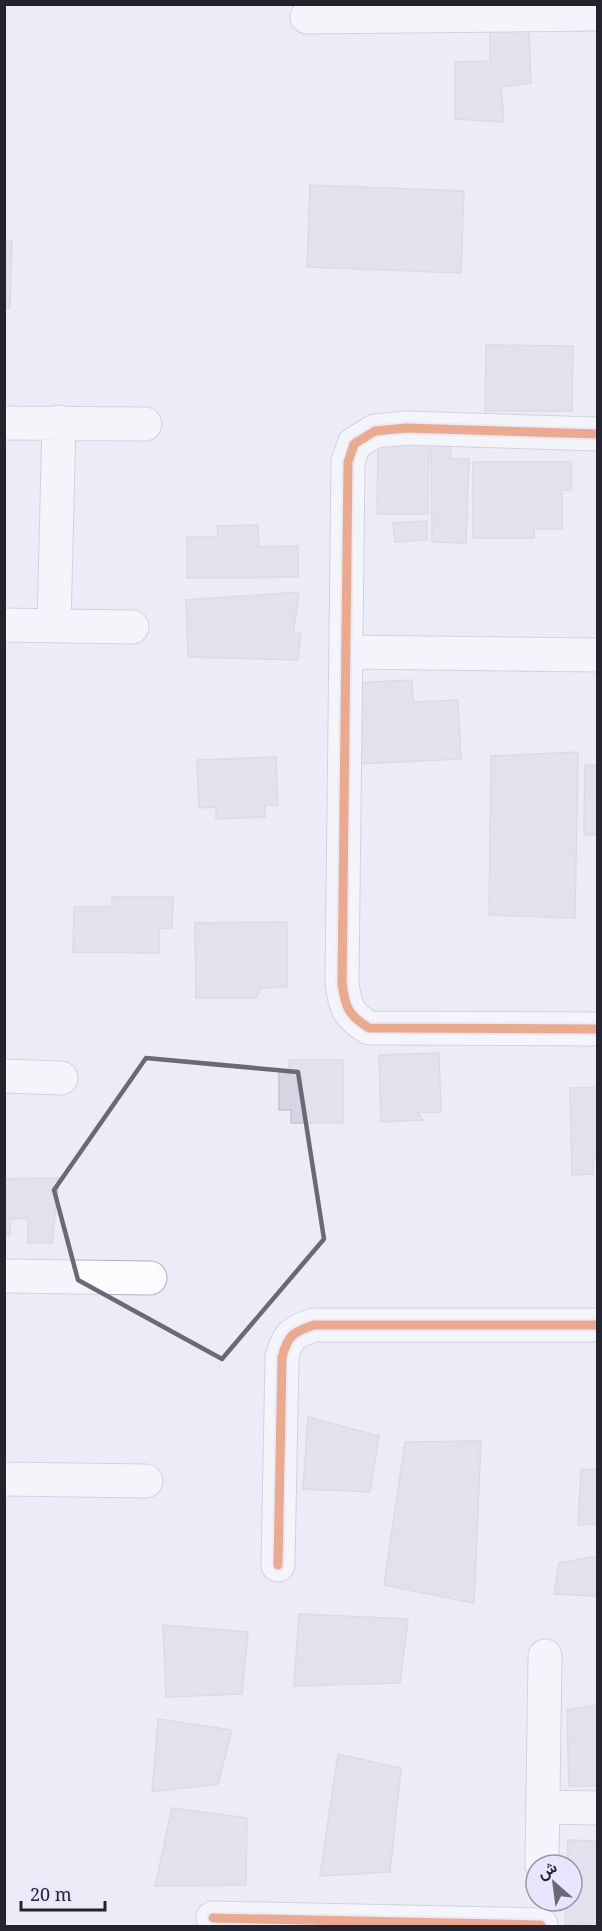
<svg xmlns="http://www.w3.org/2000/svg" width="602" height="1931" font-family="'Noto Serif',Vazirmatn,serif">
<rect width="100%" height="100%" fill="#ececf8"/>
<path fill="#d6d5e4" stroke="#c5c4cf" stroke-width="1.5" d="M490 29 529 30 531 83 501 87 504 122 455 119V62L490 61Z
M310 185 464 191 461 273 307 267Z
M4 241H12L10 308H4Z
M486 345 573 346 572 411H485Z
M431 434H450L451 459H469L466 543 432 542Z
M378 442 429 443 428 514H377Z
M473 462H571V490H562V529H534V538H473Z
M427 521V540L395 542 393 523Z
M258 525 259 547 298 546V577L187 578V537H218L217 526Z
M299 592 293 634 301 633 298 660 188 657 186 600Z
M412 680 413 702 458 700 461 759 358 764 354 683Z
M578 752 575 918 489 915 491 756Z
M276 757 278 805H265V817L216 819V807L199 808 197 760Z
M585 765H598V835H584Z
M112 897H173L172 928H159V953L73 952 74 907H112Z
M287 922V987L261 988 256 998H196L195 923Z
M439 1053 441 1112H417L423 1120 381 1122 379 1055Z
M289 1060H343V1123H291V1110H279V1071L289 1074Z
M570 1088H598V1160H593V1174L572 1175Z
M59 1178 52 1243H28V1218L10 1219V1235H4V1179Z
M308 1417 379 1436 370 1492 303 1489Z
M481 1441 474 1603 384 1585 405 1442Z
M598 1469V1524L578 1525 581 1470Z
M598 1556V1596L554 1594 559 1563Z
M299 1614 408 1619 400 1683 294 1686Z
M163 1625 248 1632 242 1694 166 1697Z
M598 1705V1786H569L567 1710Z
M158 1719 232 1730 218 1784 152 1792Z
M338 1754 401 1768 390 1872 320 1876Z
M172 1808 247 1818 246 1885 155 1886Z
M568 1840 598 1841V1923L565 1925 566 1901H572V1865H567Z"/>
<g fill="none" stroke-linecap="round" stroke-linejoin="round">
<defs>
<path id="minor" d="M307 17 598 14
M4 423 145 424
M598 434 406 428 375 431 354 444 348 462 342 983C345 1007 348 1015 369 1028L598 1029
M4 625 132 627
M54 626 59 422
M347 652 598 655
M4 1076 61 1078
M4 1276 150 1278
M4 1479 146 1481
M278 1565 282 1357C288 1335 293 1332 314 1325H598
M543 1807 598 1808
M542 1865 545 1656
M213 1918 541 1925"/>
</defs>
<use href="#minor" stroke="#b2b1bc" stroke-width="35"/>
<use href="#minor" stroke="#fcfcfe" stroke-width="33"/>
<defs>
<path id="cycleway" d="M598 434 406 428 375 431 354 444 348 462 342 983C345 1007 348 1015 369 1028L598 1029
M278 1565 282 1357C288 1335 293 1332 314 1325H598
M213 1918 541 1925"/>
</defs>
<use href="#cycleway" stroke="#e7e6fe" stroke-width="13"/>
<use href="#cycleway" stroke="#e8590c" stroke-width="9"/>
</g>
<path d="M0 0H602V1931H0ZM146 1058 298 1072 324 1239 222 1359 78 1280 54 1190Z" fill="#ececf8" fill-opacity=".55" fill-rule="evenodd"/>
<path fill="none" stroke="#6a6975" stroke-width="4.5" stroke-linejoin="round" d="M146 1058 298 1072 324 1239 222 1359 78 1280 54 1190Z"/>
<rect width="602" height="1931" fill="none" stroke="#24232e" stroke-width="12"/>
<g transform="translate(554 1883) rotate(332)"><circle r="28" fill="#e7e6fe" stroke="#9998ab" stroke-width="1.5"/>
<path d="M0-4.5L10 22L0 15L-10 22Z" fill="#6a6975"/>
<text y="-9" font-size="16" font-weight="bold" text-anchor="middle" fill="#24232e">ش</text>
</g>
<path d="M21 1901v9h84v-9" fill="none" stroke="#24232e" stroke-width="3"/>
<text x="30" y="1901" font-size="18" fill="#24232e" stroke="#e7e6fe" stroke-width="4.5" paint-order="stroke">20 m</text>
</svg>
